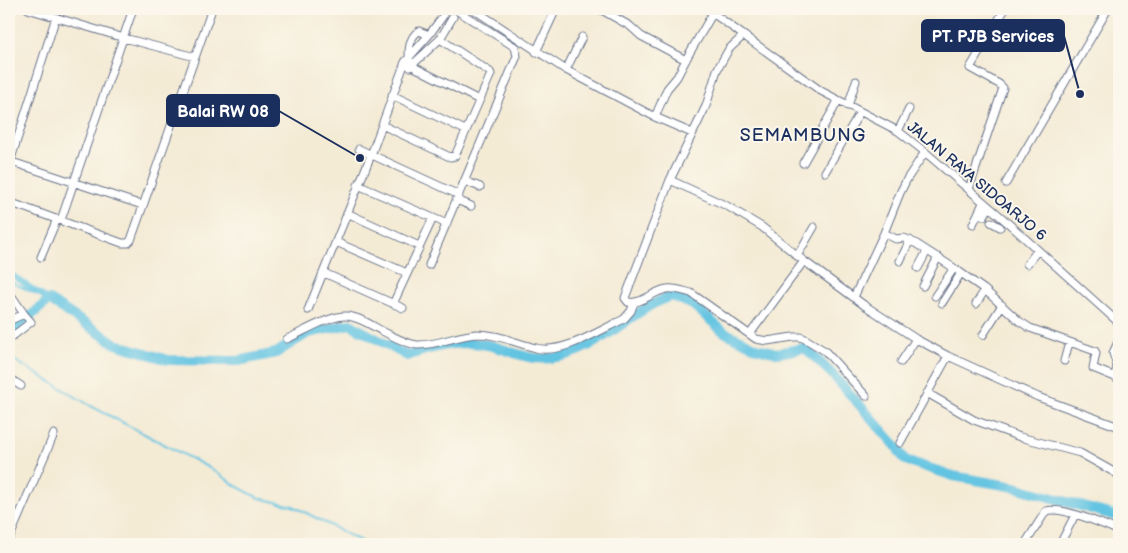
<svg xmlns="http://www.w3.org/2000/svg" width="1128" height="553" font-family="'Balsamiq Sans',sans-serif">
<rect width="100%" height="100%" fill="#fbf7ec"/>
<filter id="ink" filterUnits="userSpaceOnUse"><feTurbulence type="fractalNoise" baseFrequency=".02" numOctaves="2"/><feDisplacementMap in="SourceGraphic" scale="10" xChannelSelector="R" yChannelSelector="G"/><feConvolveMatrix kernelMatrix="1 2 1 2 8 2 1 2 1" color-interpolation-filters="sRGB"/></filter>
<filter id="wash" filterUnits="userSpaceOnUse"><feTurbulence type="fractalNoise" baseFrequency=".0096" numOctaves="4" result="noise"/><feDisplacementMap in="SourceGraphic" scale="20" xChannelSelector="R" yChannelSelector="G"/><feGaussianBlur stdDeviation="1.12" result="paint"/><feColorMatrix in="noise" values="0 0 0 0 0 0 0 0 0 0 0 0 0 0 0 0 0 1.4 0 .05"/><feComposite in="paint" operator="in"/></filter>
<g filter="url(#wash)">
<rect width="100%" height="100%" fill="#f4ebd5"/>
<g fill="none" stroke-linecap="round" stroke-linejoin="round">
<path stroke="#64c4e2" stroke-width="2" d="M9 281 49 300
M9 357 91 406 215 471 236 486 259 498 293 506 366 544"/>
<path stroke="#64c4e2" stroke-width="5.5" d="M9 273 49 300"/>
<path stroke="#64c4e2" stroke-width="10" d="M9 332 34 313 49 300 116 344 168 360 238 361 276 353 308 333 350 324 407 356C433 347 461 339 488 345 511 350 526 361 551 358 589 354 617 325 648 307 655 302 664 299 672 296L693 305 724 332 757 348 777 353 805 348 832 374 895 445 905 460 953 476 1015 487 1119 517"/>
</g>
</g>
<g filter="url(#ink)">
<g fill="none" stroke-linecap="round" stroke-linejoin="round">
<defs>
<path id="minor" d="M28 9 124 38 195 57
M473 9 566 70 655 117 692 133
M600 9 630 26 641 36 686 60
M707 9 821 91 898 131 925 152 1008 223 1119 323
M429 35 419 31C408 37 407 56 412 66L479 100
M743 36 729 49 717 70 706 106 670 180 625 298 628 302C641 305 653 291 667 289 675 288 683 291 691 293L756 339 767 341 793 337H801L807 340 825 351 866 396
M536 52 556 9
M410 67 440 39 453 17
M566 70 582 37
M392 95 465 130
M848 106 856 81
M655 117 667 89 677 77 689 54 713 13
M382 125 450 157 455 156 491 74 490 72 440 39
M898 131 909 109
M359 149 459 195
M9 161 142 205
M10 162 56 17
M803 163 838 101
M825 172 860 112
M670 180 727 206 762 227 804 261 864 305 916 339 948 356 1038 397 1119 427
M465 181 480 187
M1006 183 1108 9
M358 185 447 224
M969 189 1003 88 999 84 970 68 1005 9
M457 200 471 206
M9 202 122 243H128L131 240 212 9
M347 213 419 246
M978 214 984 216 989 207
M61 220 133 9
M991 222 1000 227
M973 224 983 203
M884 233 896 239 904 238 915 243 954 268 985 290 1019 321 1030 328 1095 351 1096 353 1093 368 1115 377 1119 381
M336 242 407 273
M797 256 814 227
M41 257 57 219
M900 261 910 240
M1027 264 1038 250
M429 265 517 56 515 47 456 10
M918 268 927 251
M324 273 403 308
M923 286 938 257
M9 292 24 314 9 321
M935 296 954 268
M854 297 884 233 900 193 907 179 925 152
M942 303 961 273
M393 304 433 218
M976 304 985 290
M308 310 371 155 405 62 429 35 443 16
M750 334 804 261
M983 335 1002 305
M9 339 31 322 24 314
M287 339C303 332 330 315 347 316 359 317 371 325 382 331 393 336 404 343 417 345 437 346 457 335 477 334 498 334 515 343 536 348 562 355 600 330 624 319L631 311 634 303
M1064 361 1069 343
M901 362 916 339
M1115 377 1117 366 1113 353 1119 340
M9 378 21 386
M927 393 974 420 1020 437 1080 453 1119 475
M900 443 948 356
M9 539 54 434
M1025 544 1046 511C1062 506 1103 524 1119 531
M1060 544 1075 515"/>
</defs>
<use href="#minor" stroke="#677188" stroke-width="9"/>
<use href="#minor" stroke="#fff" stroke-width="7"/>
</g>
</g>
<g text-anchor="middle" stroke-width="4" stroke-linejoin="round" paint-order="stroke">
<g font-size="15" fill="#1b2f5e" stroke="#fbf7ec">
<text transform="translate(977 181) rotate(40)" y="5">JALAN RAYA SIDOARJO 6</text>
</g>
<g font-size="18" letter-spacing="1" fill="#1b2f5e" stroke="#fbf7ec">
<text x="803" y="141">SEMAMBUNG</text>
</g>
</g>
<path fill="none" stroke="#1b2f5e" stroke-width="2" d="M1080 94L1064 36M360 158L279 111"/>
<g fill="#1b2f5e" stroke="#fbf7ec" stroke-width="2">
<circle cx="1080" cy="94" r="5"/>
<circle cx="360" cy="158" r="5"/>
</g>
<g fill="#1b2f5e" stroke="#1b2f5e" stroke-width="2">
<rect x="922" y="20" width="142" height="31" rx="5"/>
<rect x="167" y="95" width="112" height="31" rx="5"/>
</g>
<g font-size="16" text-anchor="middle" font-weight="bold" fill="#fff">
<text x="993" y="42">PT. PJB Services</text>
<text x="223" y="117">Balai RW 08</text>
</g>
<rect width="1128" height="553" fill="none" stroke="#fbf7ec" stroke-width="30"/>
</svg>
